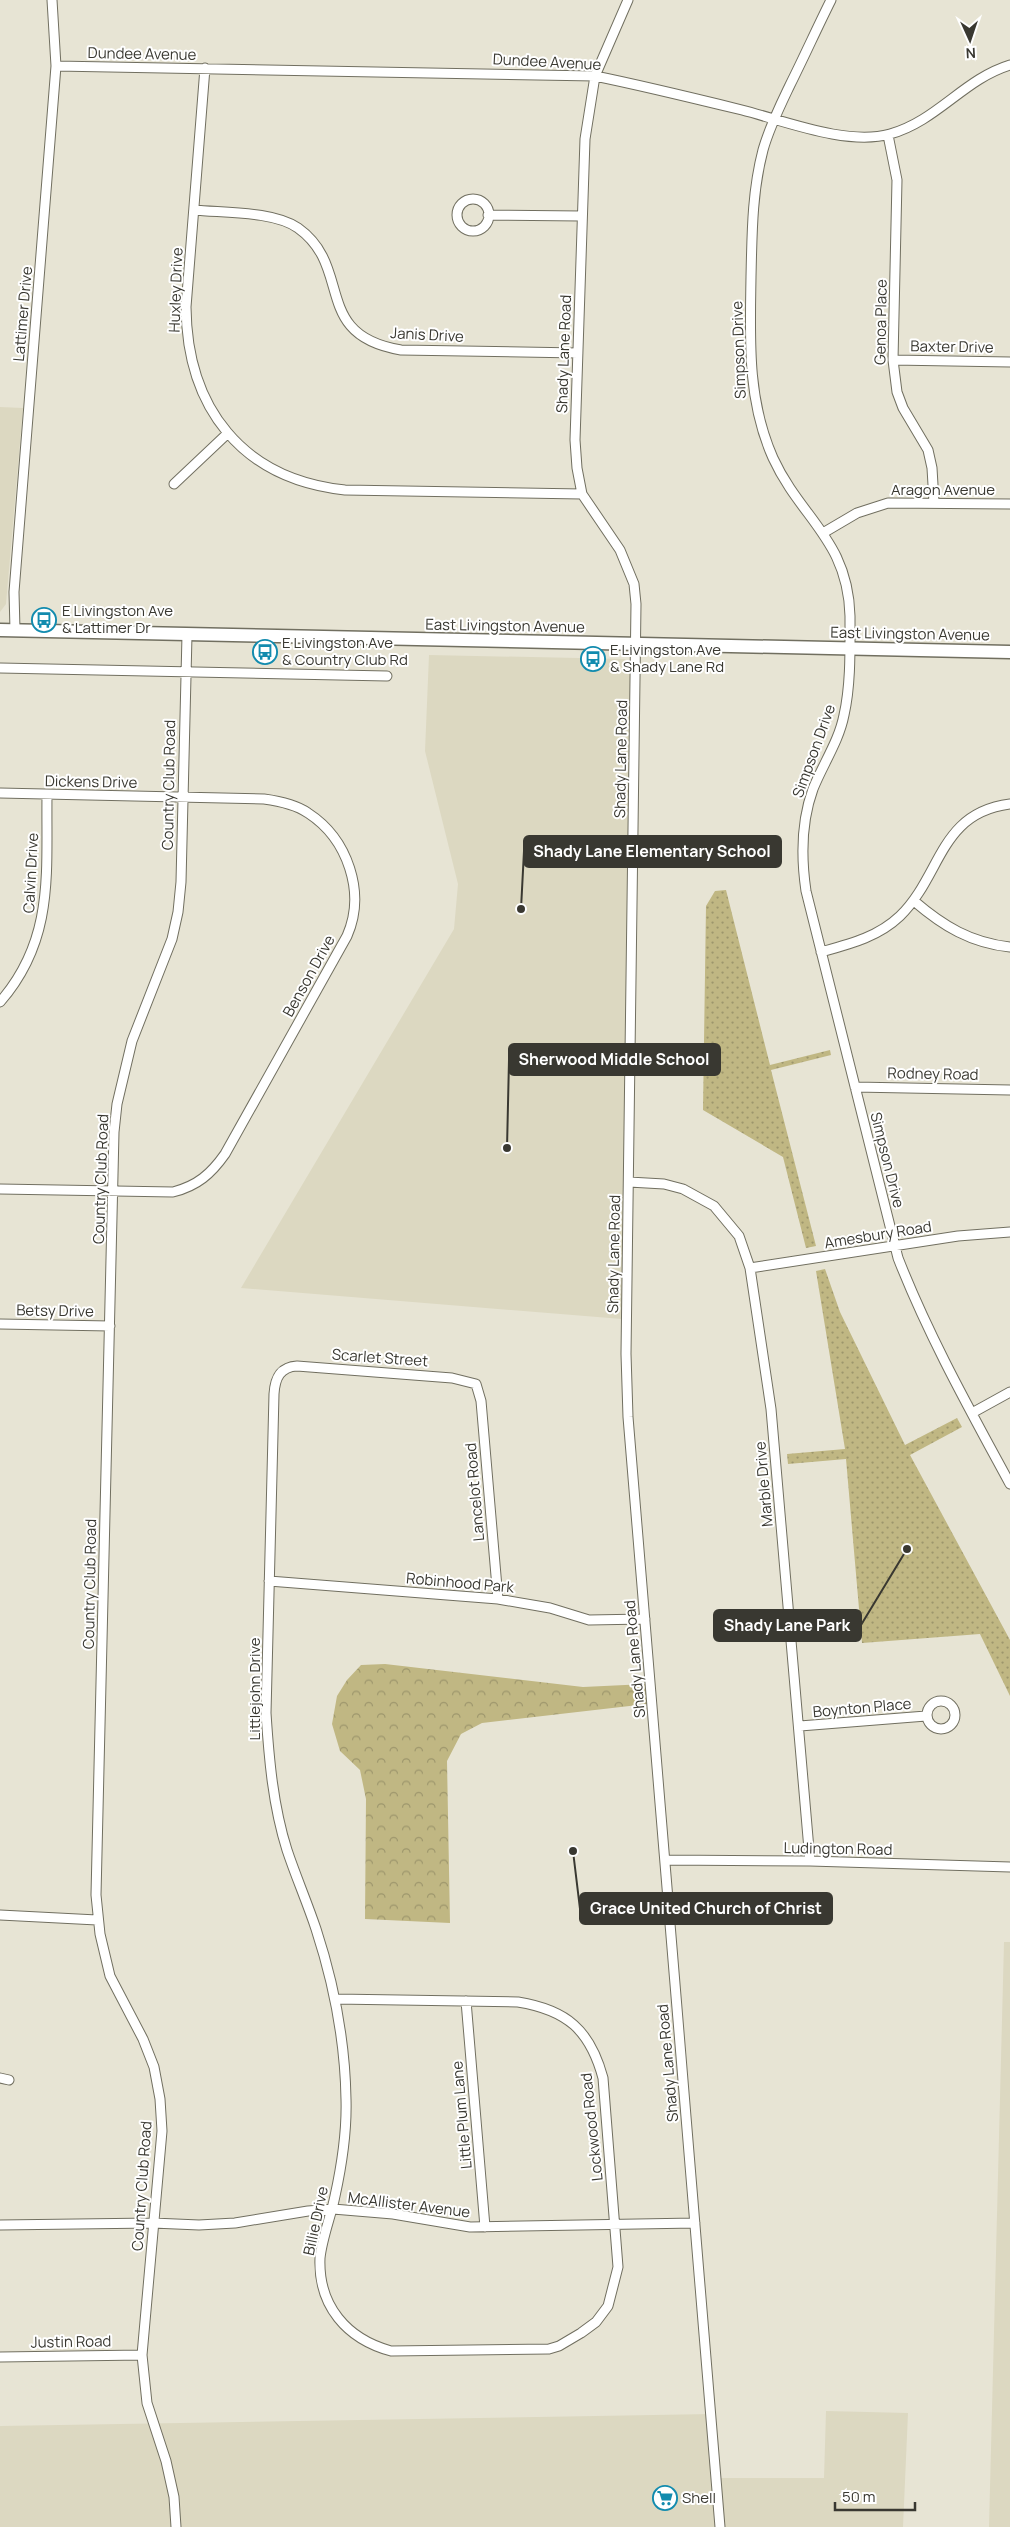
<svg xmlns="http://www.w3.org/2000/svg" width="1010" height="2527" font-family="Manrope,sans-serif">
<defs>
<pattern id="grass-dots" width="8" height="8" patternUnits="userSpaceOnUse" patternTransform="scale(1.25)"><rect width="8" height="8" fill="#c0b783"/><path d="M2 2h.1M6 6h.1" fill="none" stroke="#9d966c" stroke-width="1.8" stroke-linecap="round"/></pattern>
<pattern id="forest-crowns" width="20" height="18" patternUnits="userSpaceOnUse" patternTransform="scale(1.25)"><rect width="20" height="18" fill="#c0b783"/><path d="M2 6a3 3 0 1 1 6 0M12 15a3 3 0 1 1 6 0" fill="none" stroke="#9d966c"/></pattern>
</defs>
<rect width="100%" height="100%" fill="#e7e4d4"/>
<path fill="#dcd8c1" d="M0 407 23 408 6 604 0 612Z
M429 655 625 659 631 667 622 1319 241 1288 454 929 458 884 425 751Z
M1004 1942H1010V2527H989Z
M826 2411 908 2413 903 2527H0V2426L712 2414 715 2478H824Z"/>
<path fill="url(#grass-dots)" d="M726 890 770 1065 830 1050 831 1055 771 1070 816 1246 806 1248 783 1157 703 1110 706 906 715 891Z
M825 1269 840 1312 905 1445 957 1418 962 1427 910 1455 1010 1640V1696L980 1634 862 1643 846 1459 788 1464 787 1454 845 1449 816 1271Z"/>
<path fill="url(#forest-crowns)" d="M385 1664 583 1687 646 1684 647 1704 482 1723 461 1734 447 1761 450 1923 365 1919 366 1799 360 1770 340 1751 332 1724 337 1696 347 1680 361 1665Z"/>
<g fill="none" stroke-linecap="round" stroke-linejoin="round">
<defs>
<path id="street" d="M628 0 595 76 585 139 575 440 577 468 582 494 620 550 634 584 636 604 626 1354 628 1417 720 2527
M831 0C817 28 804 57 790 85 780 106 769 128 763 150 752 192 752 234 751 277 750 339 747 400 773 458 801 519 848 540 850 616 850 648 851 684 844 715 839 741 823 764 813 789 801 822 801 857 806 891L898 1258C929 1337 970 1410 1010 1484
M56 66 595 76C644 86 693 98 742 110 785 121 847 146 890 134 937 121 964 79 1010 65
M205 68 186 307C187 408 242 479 345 490L582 494
M888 135 897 180 893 360 897 392 903 408 928 450 932 468 934 502
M457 215a16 16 0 1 1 32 0a16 16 0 1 1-32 0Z
M194 210C224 213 274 211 298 228 354 268 311 335 401 350L578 353
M488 215 581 216
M893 360 1010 362
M174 484 228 433
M823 533 857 513 888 503 1010 504
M15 630 14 592 56 66 52 0
M0 668 387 676
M0 793 264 799C279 801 295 804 308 813 348 839 366 893 347 936L225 1154C211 1174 197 1186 173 1192L0 1189
M914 901C943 926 971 943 1010 947
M821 952C850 944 878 937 900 916 942 875 939 813 1010 804
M0 1002C55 939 46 872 47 795
M855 1087 1010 1090
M629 1182 664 1184 683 1189 714 1206 739 1236 750 1268 771 1409 810 1861
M750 1268 958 1236 1010 1232
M0 1324 110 1326
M972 1413 1010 1392
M269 1581 498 1599 550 1608 589 1620 645 1619
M927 1715a14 14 0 1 1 28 0a14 14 0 1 1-28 0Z
M800 1726 926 1716
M666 1860 810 1861 1010 1867
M0 1915 97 1920
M336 1999 518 2002C567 2010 590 2030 603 2078L618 2267 608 2306 596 2322 581 2333 559 2346 549 2349 391 2351C347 2339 318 2306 320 2258 322 2238 331 2216 335 2196 342 2164 347 2132 346 2099 345 2040 334 1984 316 1929 307 1902 296 1877 287 1850 273 1806 269 1759 266 1713L274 1394C275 1378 280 1367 297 1366L452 1378 476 1384 481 1401 498 1599
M466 2001 485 2227
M0 2078 9 2080
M0 2225 153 2223 199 2225 235 2223 308 2211 333 2209 393 2214 470 2227 695 2223
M0 2357 142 2355
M176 2527 174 2497 166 2461 147 2403 142 2355 162 2131 160 2099 154 2067 143 2039 110 1976 100 1934 96 1895 114 1132 117 1104 132 1041 172 939 178 912 181 882 187 635"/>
<path id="secondary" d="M0 630 1010 652"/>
</defs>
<use href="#street" stroke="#716f60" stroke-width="11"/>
<use href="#secondary" stroke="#716f60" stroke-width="15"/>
<use href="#street" stroke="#fff" stroke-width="9"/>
<use href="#secondary" stroke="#fff" stroke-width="12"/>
</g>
<defs>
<symbol id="bus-ring" viewBox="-11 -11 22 22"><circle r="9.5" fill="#fff" stroke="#128bae" stroke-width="1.5"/><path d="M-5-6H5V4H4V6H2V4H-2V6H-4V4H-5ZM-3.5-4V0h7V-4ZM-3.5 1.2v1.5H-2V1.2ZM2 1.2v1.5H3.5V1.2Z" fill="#128bae"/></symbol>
<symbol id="supermarket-ring" viewBox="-11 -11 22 22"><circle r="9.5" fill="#fff" stroke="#128bae" stroke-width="1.5"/><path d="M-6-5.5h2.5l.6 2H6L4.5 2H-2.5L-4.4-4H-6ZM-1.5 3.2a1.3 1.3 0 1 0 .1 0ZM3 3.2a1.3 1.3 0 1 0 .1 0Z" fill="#128bae"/></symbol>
</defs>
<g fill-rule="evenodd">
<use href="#bus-ring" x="30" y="606" width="28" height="28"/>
<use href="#bus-ring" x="251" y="638" width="28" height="28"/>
<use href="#bus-ring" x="579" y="645" width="28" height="28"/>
<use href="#supermarket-ring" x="651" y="2484" width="28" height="28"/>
</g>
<g text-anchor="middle" stroke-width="4" stroke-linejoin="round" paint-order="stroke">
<g font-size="15" fill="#393831" stroke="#fff">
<text transform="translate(142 54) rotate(1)" y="5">Dundee Avenue</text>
<text transform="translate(547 62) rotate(3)" y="5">Dundee Avenue</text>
<text transform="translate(176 290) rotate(-88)" y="5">Huxley Drive</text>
<text transform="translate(23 314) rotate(-85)" y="5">Lattimer Drive</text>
<text transform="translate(881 322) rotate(-89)" y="5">Genoa Place</text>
<text transform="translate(427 335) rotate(3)" y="5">Janis Drive</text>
<text transform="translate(952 347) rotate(1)" y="5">Baxter Drive</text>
<text transform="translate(739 350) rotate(-92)" y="5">Simpson Drive</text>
<text transform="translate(564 354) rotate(-88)" y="5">Shady Lane Road</text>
<text x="943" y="495">Aragon Avenue</text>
<text transform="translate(505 626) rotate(1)" y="5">East Livingston Avenue</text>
<text transform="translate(910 634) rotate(1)" y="5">East Livingston Avenue</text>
<text transform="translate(814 751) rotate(-70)" y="5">Simpson Drive</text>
<text transform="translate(621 759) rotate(-89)" y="5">Shady Lane Road</text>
<text transform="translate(91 782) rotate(1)" y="5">Dickens Drive</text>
<text transform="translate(169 785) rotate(-89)" y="5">Country Club Road</text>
<text transform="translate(31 873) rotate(-87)" y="5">Calvin Drive</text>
<text transform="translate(309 976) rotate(-61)" y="5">Benson Drive</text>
<text transform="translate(933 1074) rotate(1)" y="5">Rodney Road</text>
<text transform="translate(887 1160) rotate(76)" y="5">Simpson Drive</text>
<text transform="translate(101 1179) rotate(-88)" y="5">Country Club Road</text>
<text transform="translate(878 1235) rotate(-9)" y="5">Amesbury Road</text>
<text transform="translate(614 1254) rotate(-89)" y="5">Shady Lane Road</text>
<text transform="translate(55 1311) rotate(1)" y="5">Betsy Drive</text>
<text transform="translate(380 1358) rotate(4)" y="5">Scarlet Street</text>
<text transform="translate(764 1484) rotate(-95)" y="5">Marble Drive</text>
<text transform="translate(475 1492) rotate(-95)" y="5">Lancelot Road</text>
<text transform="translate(460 1583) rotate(5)" y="5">Robinhood Park</text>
<text transform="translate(90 1584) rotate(-89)" y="5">Country Club Road</text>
<text transform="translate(635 1659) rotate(-95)" y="5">Shady Lane Road</text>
<text transform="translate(255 1689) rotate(-90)" y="5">Littlejohn Drive</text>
<text transform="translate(862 1708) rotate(-5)" y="5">Boynton Place</text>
<text transform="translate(838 1849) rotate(1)" y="5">Ludington Road</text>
<text transform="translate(668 2063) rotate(-95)" y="5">Shady Lane Road</text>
<text transform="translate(462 2115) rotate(-95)" y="5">Little Plum Lane</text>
<text transform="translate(592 2127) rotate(-96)" y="5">Lockwood Road</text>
<text transform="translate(142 2186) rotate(-86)" y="5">Country Club Road</text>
<text transform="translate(409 2205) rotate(7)" y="5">McAllister Avenue</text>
<text transform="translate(316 2221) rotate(-78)" y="5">Billie Drive</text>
<text transform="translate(71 2342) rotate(-1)" y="5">Justin Road</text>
</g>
<g font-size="15" fill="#393831" stroke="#fff" text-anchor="start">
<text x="62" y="616">E Livingston Ave<tspan x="62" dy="17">&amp; Lattimer Dr</tspan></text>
<text x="282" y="648">E Livingston Ave<tspan x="282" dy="17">&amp; Country Club Rd</tspan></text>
<text x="610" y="655">E Livingston Ave<tspan x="610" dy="17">&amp; Shady Lane Rd</tspan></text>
<text x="682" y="2503">Shell</text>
</g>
</g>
<path fill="none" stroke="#393831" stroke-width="2" d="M521 909L524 851M507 1148L509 1060M907 1549L861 1625M573 1851L580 1909"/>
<g fill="#393831" stroke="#fff" stroke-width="2">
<circle cx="521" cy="909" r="5"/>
<circle cx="507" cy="1148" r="5"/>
<circle cx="907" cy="1549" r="5"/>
<circle cx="573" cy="1851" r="5"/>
</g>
<g fill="#393831" stroke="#393831" stroke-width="2">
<rect x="524" y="836" width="257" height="31" rx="5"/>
<rect x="509" y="1044" width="211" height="31" rx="5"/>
<rect x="714" y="1610" width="147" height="31" rx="5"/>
<rect x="580" y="1893" width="252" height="31" rx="5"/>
</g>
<g font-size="16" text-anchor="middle" font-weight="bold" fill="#fff">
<text x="652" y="857">Shady Lane Elementary School</text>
<text x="614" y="1065">Sherwood Middle School</text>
<text x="787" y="1631">Shady Lane Park</text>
<text x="706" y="1914">Grace United Church of Christ</text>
</g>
<g transform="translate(970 40) rotate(177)" stroke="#ffffff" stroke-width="4" paint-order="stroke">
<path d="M0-4L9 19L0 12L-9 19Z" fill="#393831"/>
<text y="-8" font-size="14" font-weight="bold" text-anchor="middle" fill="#393831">N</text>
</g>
<path d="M835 2502v8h80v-8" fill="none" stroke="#393831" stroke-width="2.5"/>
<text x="842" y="2502" font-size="15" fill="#393831" stroke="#ffffff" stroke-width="4" paint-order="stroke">50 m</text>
</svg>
